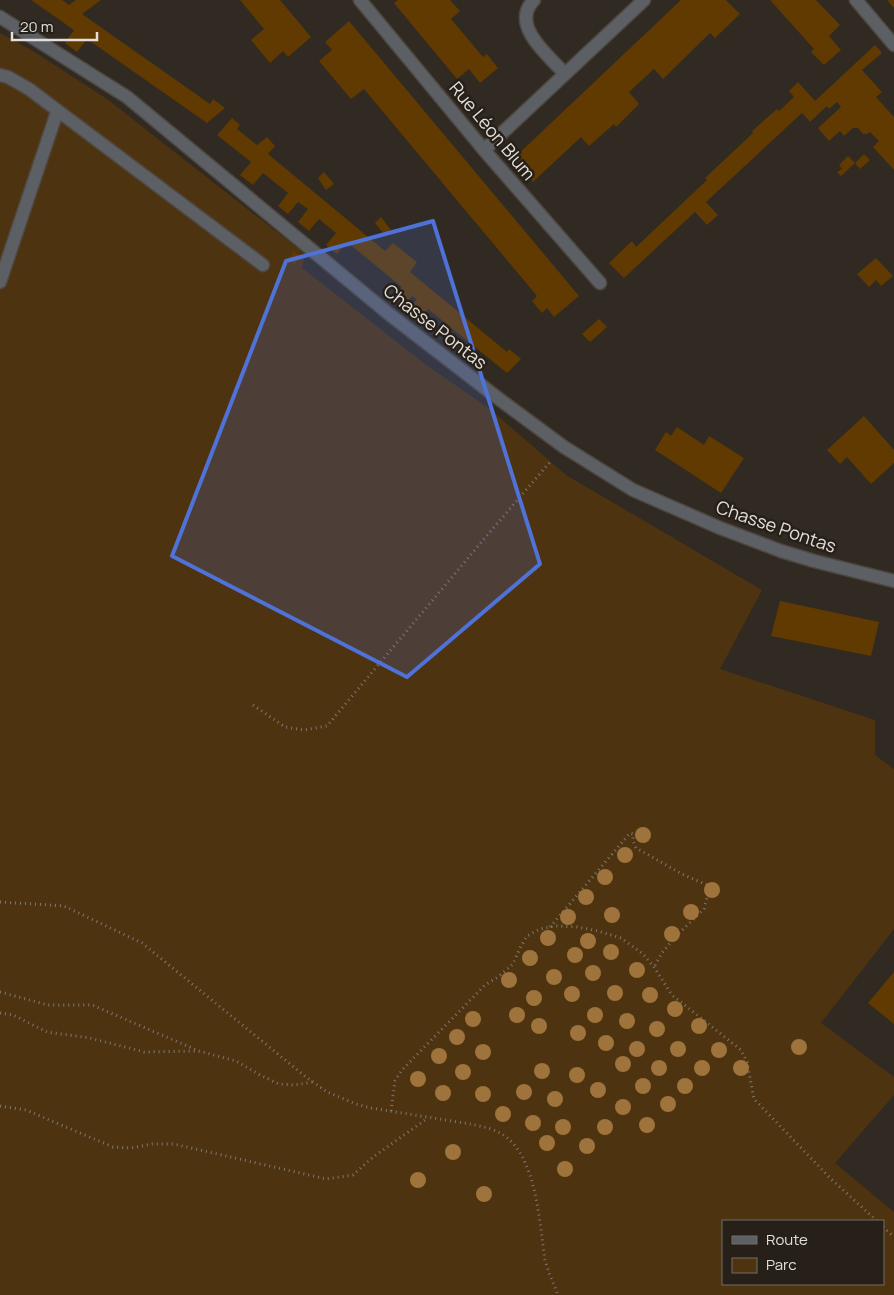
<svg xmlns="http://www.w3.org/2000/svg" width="894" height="1295" font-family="Manrope,sans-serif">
<rect width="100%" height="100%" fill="#312a22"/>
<path fill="#4d3310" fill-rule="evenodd" d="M0 33 33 51 107 99 305 254 302 268 425 364 491 410 566 475 762 590 720 669 875 720V755L894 769V929L821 1023 894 1077V1095L835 1163 894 1212V1295H0ZM723 1221H883V1284H723Z"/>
<path fill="#603a00" d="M31 0H62L69 5 76 0H101L82 14 210 104 213 99 225 108 207 123 87 39 77 52 65 43 74 30Z
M240 0H280L311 37 288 57 283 51 270 63 251 40 264 29Z
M398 0H450L460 11 451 19 483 57 487 54 498 68 480 83 469 69 457 79 394 3Z
M681 0H726L740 14 715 38 710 33 663 79 654 69 629 92 639 104 616 127 614 124 589 146 581 137 533 182 513 159Z
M770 0H816L840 25 829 36 841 50 824 65 811 52 814 49Z
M887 0H894V8Z
M349 21 579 296 554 317 547 308 542 313 532 301 537 296 364 89 351 99 319 61 332 50 325 42Z
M875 45 882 53 862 70 882 92 876 97 894 117V170L873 147 879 141 870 132 867 134H863L858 128H853L844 136 840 131 829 141 818 128 841 107 837 102 829 109 827 106 810 122 802 113 706 202 718 215 707 225 695 212 624 278 609 263 632 241 636 247 707 180 705 178 753 133 752 131 777 109 779 111 794 97 789 91 798 82 815 101Z
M232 118 240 125 237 129 257 145 267 137 275 146 268 154 385 251 393 243 417 262 410 272 507 352 509 349 521 359 507 373 428 309 418 320 407 311 417 299 412 296 403 308 392 299 402 287 347 242 337 254 326 245 336 233 319 219 309 231 298 222 308 209 298 202 288 214 278 206 288 193 263 173 253 185 240 175 251 162 217 135Z
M864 154 870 160 860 169 855 163Z
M848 156 855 163 841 176 837 172 842 169 839 165Z
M324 172 334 184 326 190 318 178Z
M381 217 391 230 385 235 375 223Z
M294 251 301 257 295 264 289 259Z
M876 258 893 276 881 286 876 280 869 287 857 274Z
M599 319 607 327 590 342 582 334Z
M864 416 894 450V463L871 484 847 457 840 464 827 450Z
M677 427 704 445 709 436 744 458 721 493 655 450 666 432 671 436Z
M780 601 879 622 871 656 771 636Z
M894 972V1024L868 1003Z"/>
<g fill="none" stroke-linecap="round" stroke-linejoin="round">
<defs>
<path id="minor" d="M360 0 484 150 600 283
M534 0C509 25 549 56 565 74
M856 0 894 45
M0 17 127 97 389 314 503 402 564 447 633 490 720 528 781 551 814 561 894 581
M0 75 8 77 29 89 263 265
M484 150 644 0
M0 282 57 112"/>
</defs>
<use href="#minor" stroke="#4e473f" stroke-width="15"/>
<path stroke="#7e7871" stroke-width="3" stroke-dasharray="1 4" stroke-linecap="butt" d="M253 705 285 727 304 730 327 726 484 539 550 462
M0 902 64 906 142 943 306 1077 327 1092 356 1104 371 1108 470 1124C480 1126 491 1128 500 1133 537 1153 539 1222 545 1260L549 1273 558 1295
M550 927 630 833 633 834V841L636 848 682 874 707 885 708 894 704 909 675 937 662 953 654 967
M0 992 48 1005H92L199 1051 236 1061 260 1075 279 1084 295 1085 313 1082
M0 1013 13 1015 47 1032 90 1038 144 1052 196 1051
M0 1106 26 1110 113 1147 131 1148 152 1144H174L326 1179 353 1175 373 1157 428 1118
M391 1111 395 1081 402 1070 485 985 498 977 513 964 520 948 527 936 540 929 555 926 578 927 598 931 621 938 643 954 654 967 672 995 741 1050 747 1062 754 1099 831 1179 877 1221
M883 1227 894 1237"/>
<use href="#minor" stroke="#5c5f64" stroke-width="12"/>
</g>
<g fill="#9e733c">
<circle cx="643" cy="835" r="8"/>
<circle cx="625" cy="855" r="8"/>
<circle cx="605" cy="877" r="8"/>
<circle cx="712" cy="890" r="8"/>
<circle cx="586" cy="897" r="8"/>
<circle cx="691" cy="912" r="8"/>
<circle cx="612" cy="915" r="8"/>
<circle cx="568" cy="917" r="8"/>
<circle cx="672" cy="934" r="8"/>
<circle cx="548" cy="938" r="8"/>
<circle cx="588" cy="941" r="8"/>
<circle cx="611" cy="952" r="8"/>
<circle cx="575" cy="955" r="8"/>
<circle cx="530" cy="958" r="8"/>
<circle cx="637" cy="970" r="8"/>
<circle cx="593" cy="973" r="8"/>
<circle cx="554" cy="977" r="8"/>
<circle cx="509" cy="980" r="8"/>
<circle cx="615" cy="993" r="8"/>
<circle cx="572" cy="994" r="8"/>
<circle cx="650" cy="995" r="8"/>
<circle cx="534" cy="998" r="8"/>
<circle cx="675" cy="1009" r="8"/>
<circle cx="517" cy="1015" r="8"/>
<circle cx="595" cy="1015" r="8"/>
<circle cx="473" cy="1019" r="8"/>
<circle cx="627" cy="1021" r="8"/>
<circle cx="539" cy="1026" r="8"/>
<circle cx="699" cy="1026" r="8"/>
<circle cx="657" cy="1029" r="8"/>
<circle cx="578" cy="1033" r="8"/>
<circle cx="457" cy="1037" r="8"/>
<circle cx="606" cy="1043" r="8"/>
<circle cx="799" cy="1047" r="8"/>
<circle cx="637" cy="1049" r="8"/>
<circle cx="678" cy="1049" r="8"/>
<circle cx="719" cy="1050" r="8"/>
<circle cx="483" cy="1052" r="8"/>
<circle cx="439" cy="1056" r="8"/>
<circle cx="623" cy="1064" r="8"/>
<circle cx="659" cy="1068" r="8"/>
<circle cx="702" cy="1068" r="8"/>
<circle cx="741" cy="1068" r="8"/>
<circle cx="542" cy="1071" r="8"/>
<circle cx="463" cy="1072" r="8"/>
<circle cx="577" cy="1075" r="8"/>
<circle cx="418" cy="1079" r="8"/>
<circle cx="643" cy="1086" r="8"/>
<circle cx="685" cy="1086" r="8"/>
<circle cx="598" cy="1090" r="8"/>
<circle cx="524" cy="1092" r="8"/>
<circle cx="443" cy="1093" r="8"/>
<circle cx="483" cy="1094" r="8"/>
<circle cx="555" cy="1099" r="8"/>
<circle cx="668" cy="1104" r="8"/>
<circle cx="623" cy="1107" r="8"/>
<circle cx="503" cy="1114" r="8"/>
<circle cx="533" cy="1123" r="8"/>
<circle cx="647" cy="1125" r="8"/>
<circle cx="563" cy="1127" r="8"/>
<circle cx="605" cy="1127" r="8"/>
<circle cx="547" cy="1143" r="8"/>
<circle cx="587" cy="1146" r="8"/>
<circle cx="453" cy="1152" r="8"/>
<circle cx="565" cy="1169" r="8"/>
<circle cx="418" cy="1180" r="8"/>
<circle cx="484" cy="1194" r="8"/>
</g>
<path fill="#4f72d8" fill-opacity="0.2" stroke="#4f72d8" stroke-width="4" stroke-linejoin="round" d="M433 221 540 564 407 677 172 556 286 261Z"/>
<g text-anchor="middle" stroke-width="5" stroke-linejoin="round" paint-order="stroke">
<g font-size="18" fill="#e4dfda" stroke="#272019">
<text transform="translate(492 131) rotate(50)" y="6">Rue Léon Blum</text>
<text transform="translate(435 327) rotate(38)" y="6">Chasse Pontas</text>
<text transform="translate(776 527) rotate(19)" y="6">Chasse Pontas</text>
</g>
</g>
<rect x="722" y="1220" width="162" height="65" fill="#272019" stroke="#736c66"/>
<rect x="732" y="1236" width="25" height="8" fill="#5c5f64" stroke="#736c66"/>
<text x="766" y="1245" font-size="15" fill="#e4dfda">Route</text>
<rect x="732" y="1258" width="25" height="15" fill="#4d3310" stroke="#736c66"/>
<text x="766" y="1270" font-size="15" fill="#e4dfda">Parc</text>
<path d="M12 32v8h85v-8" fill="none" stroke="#e4dfda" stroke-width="2.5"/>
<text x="20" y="32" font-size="15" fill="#e4dfda" stroke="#272019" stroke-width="4" paint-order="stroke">20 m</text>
</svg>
